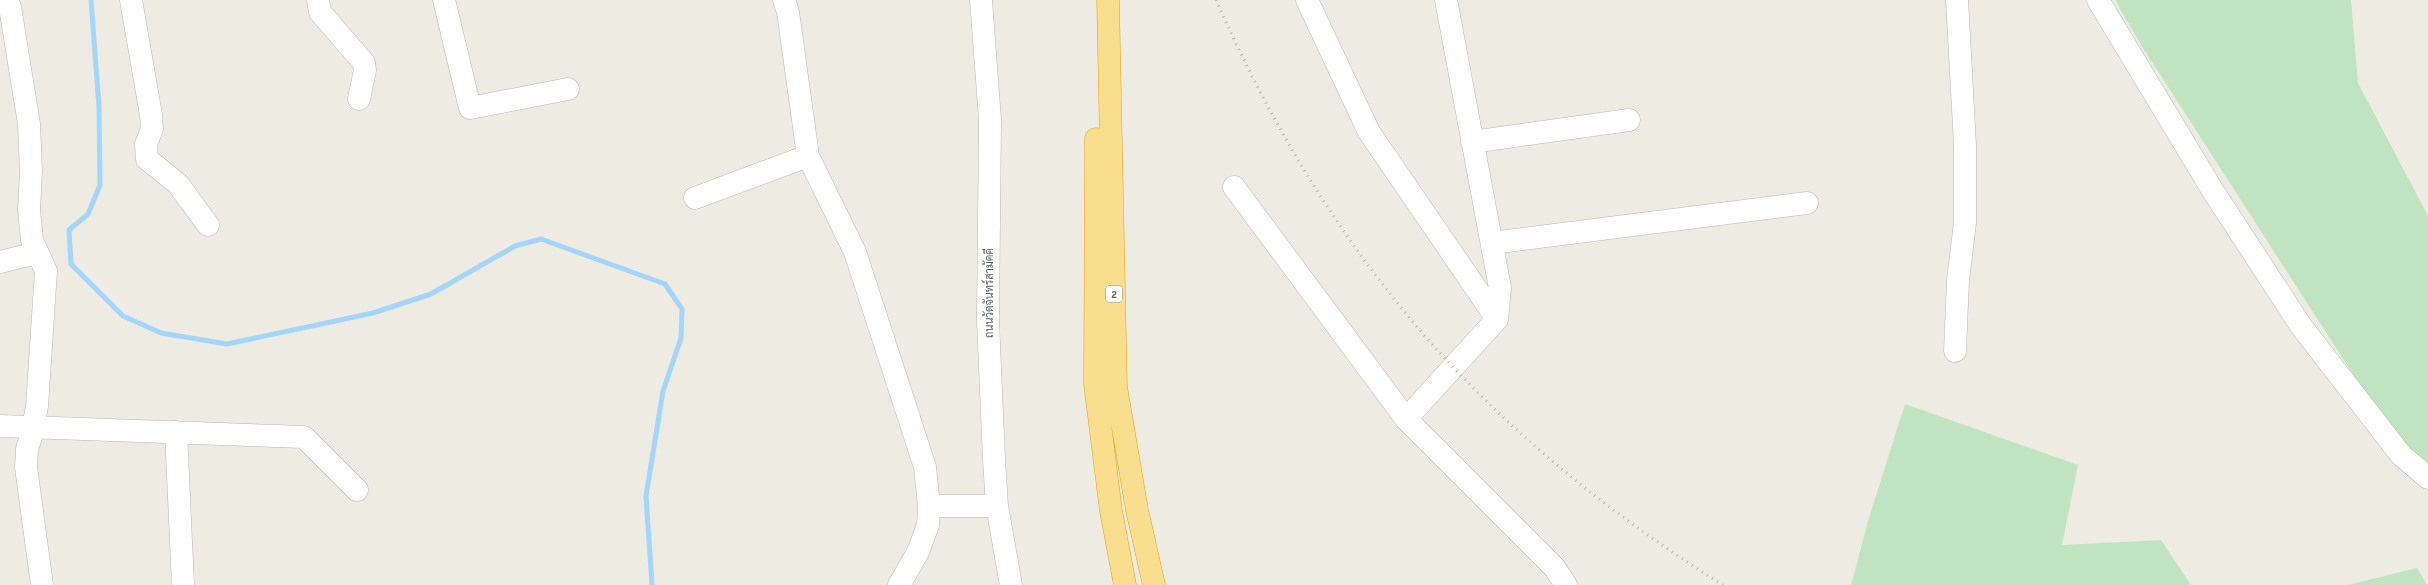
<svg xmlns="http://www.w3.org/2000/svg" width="2428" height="585" font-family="Overpass,Sarabun,sans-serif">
<rect width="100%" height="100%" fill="#edebe2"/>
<path fill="#c0e4c0" d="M2115 0H2351L2358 83 2428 216V474L2376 410 2143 48Z
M1905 404 2078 465 2062 545 2161 540 2191 585H1851L1869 518Z
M2417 568 2427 585H2348Z"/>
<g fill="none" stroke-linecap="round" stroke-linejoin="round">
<path stroke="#a4d5fc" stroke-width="5" d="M91 0 99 107 100 185 88 214 69 230 71 264 123 316 161 333 227 344 373 313 431 294 515 246 541 239 665 284 682 309 681 338 663 391 646 496 652 585"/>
<defs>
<path id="minor" d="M7 0 10 7 29 124 31 171 29 210 32 240 46 271 37 406 32 434 27 449 26 467 42 585
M131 0 151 115 152 129 146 144 147 159 178 184 208 225
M318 0 320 12 364 63 365 70 359 99
M444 0 470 108 568 89
M784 0 788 12 808 156 855 252 925 467 929 506 928 525 918 552 899 585
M981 0 990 120 988 321 994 460 997 506 1011 585
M1307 0 1369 132 1497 319
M2098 0 2213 191 2301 326 2401 455 2428 478
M1472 142 1629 120
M1234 187 1406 419 1554 567 1566 585
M695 198 808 156
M1492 243 1807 203
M0 262 36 253
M1955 351 1958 280 1965 223V145L1957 0
M1406 419 1497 319 1500 288 1446 0
M0 426 304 437 357 490
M176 432 183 585
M929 506H997"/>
<path id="highway" d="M1108 0 1116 387 1137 510 1154 585
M1096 139 1095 384 1111 511 1125 585"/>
</defs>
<use href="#minor" stroke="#b5b8bc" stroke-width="23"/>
<use href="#highway" stroke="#e7a308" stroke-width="23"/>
<use href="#minor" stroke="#fff" stroke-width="22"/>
<use href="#highway" stroke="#f9de8e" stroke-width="22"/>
<path stroke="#b3b4b4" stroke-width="3" stroke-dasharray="1 5" stroke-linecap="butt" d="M1216 0C1262 104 1320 206 1391 295 1482 411 1598 507 1723 585"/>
</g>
<g text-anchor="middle" stroke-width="3.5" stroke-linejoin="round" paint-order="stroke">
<rect fill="#fff" stroke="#8c8e92" stroke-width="1" x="1106" y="286" width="16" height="16" rx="3"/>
<g font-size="10" font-weight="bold" fill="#5b5e63">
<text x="1114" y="298">2</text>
</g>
<g font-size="11" fill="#5b5e63" stroke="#fff">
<text transform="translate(989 293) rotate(-90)" y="4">ถนนวัดจันทร์สามัคคี</text>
</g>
</g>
</svg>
